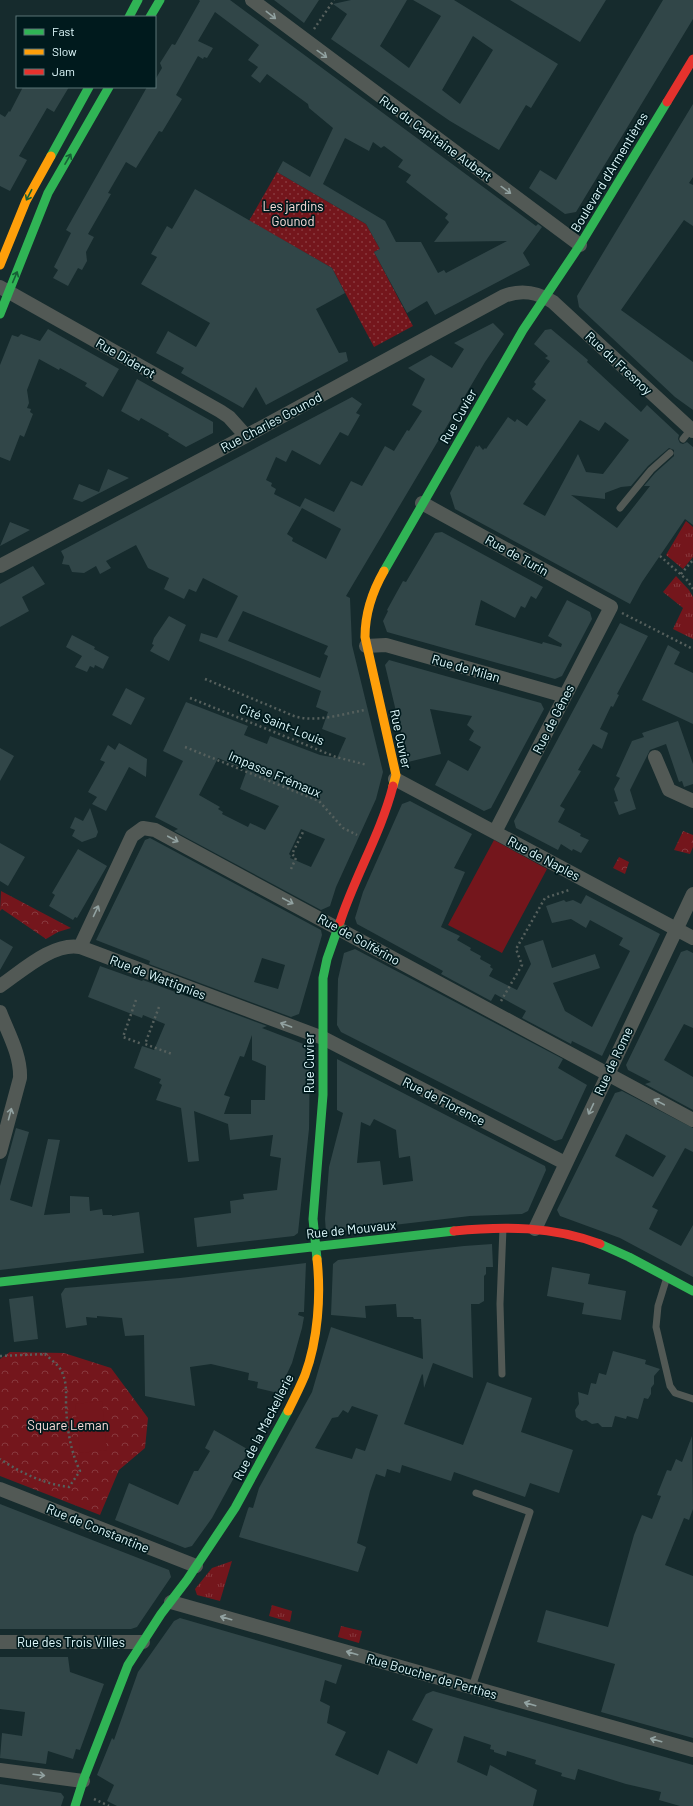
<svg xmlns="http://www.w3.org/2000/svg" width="693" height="1806" font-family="Barlow,sans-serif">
<defs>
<pattern id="grass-tufts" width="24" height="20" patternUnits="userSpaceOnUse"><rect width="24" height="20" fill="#74161c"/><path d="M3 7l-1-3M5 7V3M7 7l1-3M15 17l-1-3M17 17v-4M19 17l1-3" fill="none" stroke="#88393e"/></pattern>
<pattern id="park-crowns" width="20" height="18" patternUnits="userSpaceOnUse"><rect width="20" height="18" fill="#74161c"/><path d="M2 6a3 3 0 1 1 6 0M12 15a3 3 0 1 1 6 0" fill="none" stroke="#88393e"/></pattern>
<pattern id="garden-dots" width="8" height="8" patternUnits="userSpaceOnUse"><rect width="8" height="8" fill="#74161c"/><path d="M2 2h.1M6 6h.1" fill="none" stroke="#88393e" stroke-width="1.8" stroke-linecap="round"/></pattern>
</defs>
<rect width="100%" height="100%" fill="#162b2d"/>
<path fill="url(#grass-tufts)" d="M686 521 693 527V557L683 569 666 555Z
M676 576 689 590 693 597V639L673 629 683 608 663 592Z
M232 1561 220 1601 197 1595 195 1589 212 1568Z
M272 1605 292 1611 290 1622 269 1616Z
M341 1626 362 1631 359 1643 338 1637Z"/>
<path fill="url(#park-crowns)" d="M683 831 693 835V847L690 854 674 850Z
M619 857 629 862 625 874 613 868Z
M1 891 71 928 58 932 46 939 2 909 0 911Z
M10 1352 64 1353 111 1368 148 1418 145 1448 119 1470 100 1515 0 1476V1359Z"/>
<path fill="url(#garden-dots)" d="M277 172 366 224 380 249 374 252 413 326 374 347 332 268 249 221Z"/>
<path fill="#74161c" d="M494 840 547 869 502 953 448 925Z
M102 1401 107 1450 80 1453 75 1404Z"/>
<path fill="#314648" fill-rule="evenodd" d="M199 0H230L536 226 538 224 542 227 523 253 530 265 435 315 427 301 407 313 374 252 380 249 366 224 277 172 283 161 310 177 333 128 309 108 308 104 267 74 260 83 251 76 258 67 248 60 259 45 215 12 198 41 213 48 207 58 204 57 203 59 198 56 176 95 182 99 162 132 159 131 136 168 126 162 108 193 111 194 88 234 94 237 86 252 87 261 82 270 78 268 68 286 53 278 58 270 54 267 71 233 66 230 147 87H155V80L162 68 160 63 172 44 175 45 200 1ZM345 138 369 151 373 142 381 148 384 146 403 160 398 167 411 175 406 182 448 214 445 218 449 222 434 242 507 241 446 273 444 270 438 273 421 242H396L385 221 323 184Z
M274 0H319L304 23Z
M351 0H407L380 46 409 68 441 16 413 0H454L558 64 531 108 526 105 499 150 450 121 331 39 347 14 333 4ZM473 36 493 50 460 104 442 90Z
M510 0H606L580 42Z
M663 0H693V19L576 212 565 214 529 188 540 170 556 180Z
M23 87H69L54 112 47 108 19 156 27 160 10 191 0 186V114L5 117 9 111 10 112Z
M693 104V177L689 183 693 185V226L684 220 621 310 693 362V410L675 397 579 307 577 296Z
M195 189 332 268 345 293 316 309 339 353 346 352 348 361 266 405 256 387 243 408 181 373 184 368 156 353 168 331 196 347 210 323 141 284 157 257 151 254 167 226 172 229Z
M493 323 504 334 485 362 346 596 350 598 352 645 383 772 376 799 336 887 330 906 321 910 174 831 178 829 155 817 183 761 163 751 186 702 248 726 244 735 267 744 270 736 320 755 337 758 346 738 322 729 328 712 316 707 321 691 199 641 201 633 217 638 238 596 203 578 196 592 189 589 184 599 164 589 169 578 148 568 136 545 106 561 111 568 100 574 96 566 84 573 72 572 69 565 62 564 64 557 61 551 352 397 362 404 356 413 360 415 348 436 340 432 320 465 292 450 286 462 276 457 266 480 272 483 271 486 276 489 274 494 302 508 300 507 305 498 334 512 351 481 362 486 385 446 394 451 407 430 409 431 422 411 412 405 425 379 408 368 431 355 452 368 464 349 454 343ZM302 508 341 529 326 559 292 541 293 538 287 534ZM243 611 328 646 324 654 328 656 320 678 228 641ZM218 758 247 770 240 789 279 806 265 830 250 823 248 827 222 814 223 812 218 809 220 807 199 795ZM301 829 325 839 311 867 290 858 291 856 289 854Z
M48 329 119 369 103 397 85 386 87 383 60 368 59 370 39 359 27 390 29 403 27 408 31 409 30 412 33 414 24 437 20 435 10 461 0 457V365L12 335 18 337 21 334 40 341Z
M551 329 588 360 587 362 641 412 647 405 679 435 678 439 680 443 683 444 687 442 693 447V525L685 519 642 582 630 604 455 509 450 493 476 446 478 447 479 445 483 450 485 448 486 449 508 417 515 422 517 419 527 426 546 400 532 389 536 384 534 382 550 361 545 358 548 356 534 344 545 330ZM580 420 599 431 605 422 629 440 603 474 586 472 578 454 545 516 523 504ZM669 448 674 450V456L655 473 644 486H650L617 528 571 495 605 499V493L621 487 631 486 648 466Z
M137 379 213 422V433L186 447 168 436 169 434 141 418 139 421 121 411Z
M108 469 129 478 82 502 73 499 79 484 99 492Z
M10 522 30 530 0 546Z
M442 532 543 587 536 599 531 596 525 608 521 606 515 618 481 600 475 625 542 644 543 642 561 647 562 644 548 636 567 600 590 612 592 619 562 676 555 679 387 632 383 621 388 611 387 610 403 581 406 582 435 533Z
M33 566 45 584 22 597 29 611 0 627V584Z
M169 616 186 625 169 661 150 651 154 645 152 644 154 638Z
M620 623 648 636 617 694 619 695 613 707 611 706 600 729 608 733 602 749 593 744 578 770 581 771 560 806 565 809 558 822 581 834 580 836 589 840 581 853 573 849 572 851 561 844 558 850 516 828 514 821Z
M72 635 95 647 94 649 109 657 103 669 95 665 94 668 90 666 87 672 75 667 82 656 66 647Z
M668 645 680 652 674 664 693 673V724L642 700Z
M389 660 541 703 544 709 491 808 484 811 435 785 448 760 468 771 481 747 469 740 474 731 467 725 472 716 430 709 441 754 408 762 385 665Z
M126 688 145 698 131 725 112 715Z
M678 721 693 764V784L684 787 682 781 679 782 666 744 650 750 630 790 636 809 619 815 614 802 618 801 614 789 620 778 616 776 632 741 644 737 642 733Z
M119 743 147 759 146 777 129 767 106 811 92 804 97 797 88 792 105 762 100 760 108 745 115 750Z
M0 748 14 756 0 781Z
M410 801 472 834 454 868 465 872 441 927 460 936 457 940 471 948 470 950 481 956 480 959 491 965 490 967 493 969 489 976 517 990 531 964 524 946 543 940 552 968 595 954 600 968 553 983 565 1011 592 1027 630 951 619 945 623 938 590 920 586 928 571 919 552 923 546 906 564 900 566 902 573 900 581 904 586 895 660 934 602 1056 572 1041 571 1044 522 1018 526 1011 495 994 491 1001 441 974 443 971 357 924 355 918 363 892 402 804Z
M90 808 98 832 96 837 82 842 72 836 75 830 70 828 75 817 83 821Z
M150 838 321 930 322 935 299 1014 291 1017 149 964 150 961 96 940 145 840ZM262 958 285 965 278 989 254 982Z
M0 843 25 857 8 886 0 881Z
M78 849 107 866 77 918 75 917 73 920 49 906 55 895 52 893Z
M0 939 13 947 0 970Z
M355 949 563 1059 558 1068 587 1085 562 1139 555 1141 341 1032 337 1025 338 979 344 953Z
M687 950 693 953V1028L684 1024 664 1060 693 1077V1110L645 1084 651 1082 628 1070 626 1065 681 952Z
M100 966 142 981 143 980 267 1026 262 1028 306 1045 310 1051 309 1129 300 1214 298 1233 294 1236 197 1247 194 1218 231 1213 230 1201 244 1199 243 1194 277 1190 281 1158 270 1156 273 1135 230 1140 228 1124 194 1111 199 1161 188 1162 181 1108 156 1100 162 1085 159 1083 161 1079 134 1068 142 1046 154 1050 165 1024 143 1015 142 1018 88 997ZM252 1035V1060L266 1066 265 1100H251V1114H224L230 1097 224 1095 240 1056 244 1057Z
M337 1059 545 1166 546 1170 528 1211 522 1214 470 1216 326 1233 325 1219 329 1167 343 1113 337 1110ZM374 1119 396 1130 399 1158 410 1156 413 1181 383 1185 380 1161 357 1163 361 1122 370 1126Z
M622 1091 693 1128V1152L685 1148 652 1207 658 1210 649 1229 681 1246 693 1225V1277L620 1238 560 1216 557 1210 615 1093ZM626 1134 666 1156 653 1177 615 1156Z
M16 1128 29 1132 10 1200 32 1207 48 1139 60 1140 44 1215 70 1213V1196L89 1197 90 1211 102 1209 103 1215H112V1216L139 1212 144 1253 0 1270V1186Z
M492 1244 493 1267H486V1274L484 1276V1301L479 1304H471L473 1378 433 1363 424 1388 423 1375 422 1374 404 1424 463 1445 487 1382 532 1398 521 1432 573 1450 559 1493 530 1483 525 1497 454 1472 451 1481 402 1465 400 1473 387 1469 385 1477 376 1474 370 1491 357 1543 366 1547 358 1572 239 1537 248 1509 249 1507 253 1508 259 1488 312 1392 331 1327 423 1359 421 1319H414L413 1317H397L396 1304 365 1306 366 1318 331 1315 333 1264 338 1260 464 1246ZM352 1406 378 1415 365 1451 356 1448 352 1459 315 1448 332 1418 338 1417 343 1410 348 1413Z
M306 1263 304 1312H299L298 1315 304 1317 302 1328 292 1363 278 1393 257 1388 258 1382 248 1380 249 1373 211 1364 190 1367 195 1406 145 1396 144 1335 125 1336 122 1318 97 1316V1318L86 1317 87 1325 66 1328 61 1294 65 1288 180 1278Z
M552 1267 590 1274 588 1284 626 1291 621 1320 582 1314 584 1303 547 1296Z
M33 1296 38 1339 14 1342 9 1299Z
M613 1351 646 1360 645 1364 660 1369 654 1376V1384L651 1388V1394L648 1399 644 1398 638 1419 627 1416 626 1419 615 1416 612 1427H602L598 1423 592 1424 586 1420 582 1421 576 1417 575 1410 579 1404 578 1392 588 1395 591 1383 596 1384 599 1373 606 1375Z
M214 1430 249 1450 212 1518 192 1546 185 1548 115 1520 129 1483 178 1505 194 1471H198L210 1451 205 1448Z
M692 1436 693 1509 689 1520 684 1518 665 1565 693 1576V1738L601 1712 615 1664 537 1642 546 1610 608 1627 634 1535 642 1515 652 1519 661 1496 657 1495 667 1470 671 1471 676 1459 682 1462Z
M0 1504 169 1570 171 1577 137 1627 131 1629H0Z
M180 1618 342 1665 336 1684 325 1680 320 1701 330 1706 327 1723 346 1732 335 1755 378 1775 388 1750 417 1764 433 1729 412 1720 426 1694 433 1691 693 1765V1806H680L659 1800 661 1792 626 1784 578 1769 575 1780 561 1776 562 1773 535 1764 536 1760 507 1751 506 1756 494 1752V1750L490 1749 491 1745 464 1736 457 1762 487 1776 490 1765 537 1790 533 1806H117L107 1801 114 1785 97 1775 112 1738 114 1740 138 1672 174 1621Z
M0 1657H68L70 1672 104 1684 80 1750 76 1749 73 1759 48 1751 46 1764 0 1758 2 1733 22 1736 25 1712 0 1709Z
M0 1784 61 1793 64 1797 61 1806H0Z"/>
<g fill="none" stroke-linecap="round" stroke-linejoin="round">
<path stroke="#56605d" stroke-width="2.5" stroke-dasharray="2 3" stroke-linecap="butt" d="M314 29 334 0
M660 556 687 580 693 589
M681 574 693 560
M622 613 693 649
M205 679 294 716C316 723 342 714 365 710
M190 698 336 757 367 765
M185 747 319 801 343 828 357 835
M291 869 296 858 292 854 303 832
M136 1000 123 1037 142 1044
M501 1001 522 965 516 949 545 898 569 890 570 889
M159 1007 145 1044 172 1054
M0 1356 45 1354C50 1359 59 1365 62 1372 67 1383 66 1393 66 1405 67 1428 70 1450 80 1471L69 1487C44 1484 21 1473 0 1459
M94 1799 109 1806"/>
<path stroke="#525955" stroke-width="7" d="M683 439 691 429
M620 508 651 470 670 453
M667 1277 658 1306 656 1327 670 1386 675 1393 693 1399
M502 1374 500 1304 503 1228
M472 1687 530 1512 476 1493"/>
<path stroke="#525955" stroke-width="14" d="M252 0 580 245
M0 287 220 411 229 417 246 436
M422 503 611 607 495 832
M0 566 246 436 504 296C522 289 537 292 553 302L693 431
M366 646 386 645 565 696
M655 757 669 790 693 801
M395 779 693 938
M80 947 132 836 143 828 155 830 693 1120
M0 986C22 971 53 942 80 947L323 1038 565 1163
M0 1012C8 1033 21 1055 20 1078L0 1152
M535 1229 693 894
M0 1489 196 1566
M171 1602 693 1750
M0 1642H143
M0 1770 83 1781"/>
<path stroke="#30b455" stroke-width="9" d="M129 17 138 0
M150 17 160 0
M51 156 89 87
M0 314 48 193 109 87
M384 571 523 330 580 245 667 102
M600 1244 629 1257 693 1291
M317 1259 313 1219 323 1095V978L327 959 340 922
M0 1282 454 1231
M75 1806 83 1781 128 1665 161 1614 187 1580 235 1508 288 1411"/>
<path stroke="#ff9f0a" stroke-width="9" d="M0 265 26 201 51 156
M384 571C372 592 365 613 365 637L396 775 393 786
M288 1411C294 1399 300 1387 305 1375 318 1340 321 1295 317 1259"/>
<path stroke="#e5322d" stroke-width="9" d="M667 102 693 59
M340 922C355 876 381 833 393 786
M454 1231C503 1226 553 1226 600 1244"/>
</g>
<defs><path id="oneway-shaft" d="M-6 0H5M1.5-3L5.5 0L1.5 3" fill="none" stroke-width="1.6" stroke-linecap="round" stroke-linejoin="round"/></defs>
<g stroke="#92a2a1">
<use href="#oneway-shaft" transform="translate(271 15) rotate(38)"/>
<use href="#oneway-shaft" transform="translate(322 54) rotate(36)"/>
<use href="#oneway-shaft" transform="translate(506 190) rotate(36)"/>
<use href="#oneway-shaft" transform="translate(173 839) rotate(28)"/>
<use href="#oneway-shaft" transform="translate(288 901) rotate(28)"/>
<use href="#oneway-shaft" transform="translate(96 911) rotate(-65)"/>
<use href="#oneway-shaft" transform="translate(286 1025) rotate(-160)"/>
<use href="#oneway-shaft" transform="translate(659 1102) rotate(-152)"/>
<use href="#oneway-shaft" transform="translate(591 1109) rotate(115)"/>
<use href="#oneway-shaft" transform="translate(10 1114) rotate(-75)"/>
<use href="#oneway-shaft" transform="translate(226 1618) rotate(-164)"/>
<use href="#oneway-shaft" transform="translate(352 1653) rotate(-164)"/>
<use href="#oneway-shaft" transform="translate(530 1704) rotate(-164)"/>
<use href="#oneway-shaft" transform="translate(656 1740) rotate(-164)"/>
<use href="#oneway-shaft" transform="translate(39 1775) rotate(7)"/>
</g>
<g stroke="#165f36">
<use href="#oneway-shaft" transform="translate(68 159) rotate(-60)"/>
<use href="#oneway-shaft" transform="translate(29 195) rotate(117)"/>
<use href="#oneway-shaft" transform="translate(15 277) rotate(-67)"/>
</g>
<g text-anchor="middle" stroke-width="3.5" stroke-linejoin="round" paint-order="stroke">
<g font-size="13" fill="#e0fbfe" stroke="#001a1d">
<text transform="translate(436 138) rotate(36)" y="5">Rue du Capitaine Aubert</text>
<text transform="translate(609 172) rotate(-59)" y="5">Boulevard d'Armentières</text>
<text transform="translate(126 358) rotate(30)" y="5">Rue Diderot</text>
<text transform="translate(619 363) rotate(43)" y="5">Rue du Fresnoy</text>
<text transform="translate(458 416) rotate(-60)" y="5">Rue Cuvier</text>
<text transform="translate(271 422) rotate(-28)" y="5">Rue Charles Gounod</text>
<text transform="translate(517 555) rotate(29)" y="5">Rue de Turin</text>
<text transform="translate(466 668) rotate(16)" y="5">Rue de Milan</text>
<text transform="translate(553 719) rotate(-63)" y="5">Rue de Gênes</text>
<text transform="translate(282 724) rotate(22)" y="5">Cité Saint-Louis</text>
<text transform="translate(401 739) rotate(78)" y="5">Rue Cuvier</text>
<text transform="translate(275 774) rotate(23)" y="5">Impasse Frémaux</text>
<text transform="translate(544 858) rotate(28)" y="5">Rue de Naples</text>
<text transform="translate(359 939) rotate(29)" y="5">Rue de Solférino</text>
<text transform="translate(158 977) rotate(21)" y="5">Rue de Wattignies</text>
<text transform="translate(613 1061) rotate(-65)" y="5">Rue de Rome</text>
<text transform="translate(309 1063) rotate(-90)" y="5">Rue Cuvier</text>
<text transform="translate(444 1101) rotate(27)" y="5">Rue de Florence</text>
<text transform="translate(351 1229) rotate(-6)" y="5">Rue de Mouvaux</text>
<text transform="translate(263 1427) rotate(-63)" y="5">Rue de la Mackellerie</text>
<text transform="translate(98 1528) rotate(22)" y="5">Rue de Constantine</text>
<text x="71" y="1647">Rue des Trois Villes</text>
<text transform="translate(432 1676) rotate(16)" y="5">Rue Boucher de Perthes</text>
</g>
<g font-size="13" fill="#fbdcd9" stroke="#001a1d">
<text x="293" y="211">Les jardins<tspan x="293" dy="15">Gounod</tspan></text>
<text x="68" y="1430">Square Leman</text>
</g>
</g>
<rect x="16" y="16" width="140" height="72" fill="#001a1d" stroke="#5a7477"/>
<rect x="24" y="29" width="20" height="6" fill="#30b455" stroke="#5a7477"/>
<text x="52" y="36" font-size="12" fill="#e0fbfe">Fast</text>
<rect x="24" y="49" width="20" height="6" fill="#ff9f0a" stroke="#5a7477"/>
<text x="52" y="56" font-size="12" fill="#e0fbfe">Slow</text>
<rect x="24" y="69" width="20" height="6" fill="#e5322d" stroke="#5a7477"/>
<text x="52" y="76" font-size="12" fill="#e0fbfe">Jam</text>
</svg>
